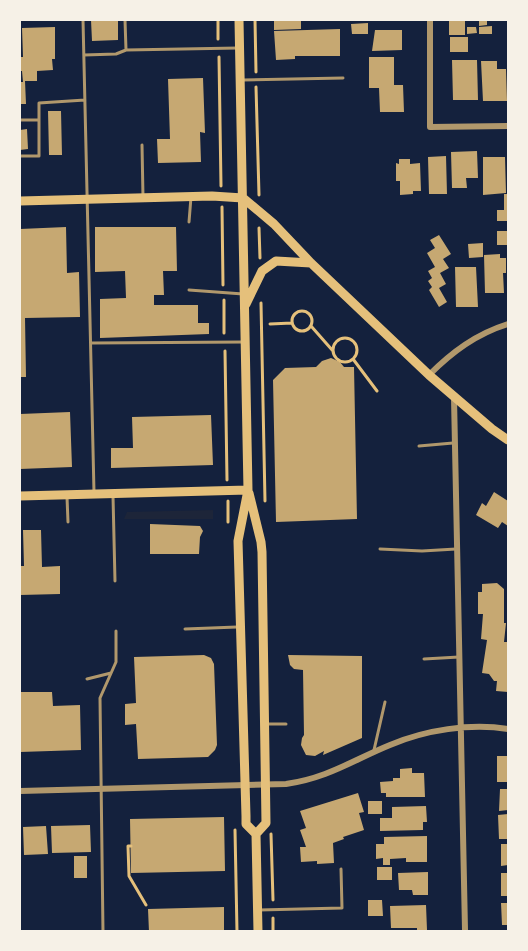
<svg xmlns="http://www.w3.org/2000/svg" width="528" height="951" font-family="Literata,serif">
<rect width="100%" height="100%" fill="#14213d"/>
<path fill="#1d2539" d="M213 510V519H124L127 512Z"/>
<path fill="#c6a872" d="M91 20H118V40L92 41Z
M274 20H301V29L274 30Z
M449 20H465V35H449Z
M479 20H487V25L479 26Z
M368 23V34H352L351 24Z
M492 26V34H479V27Z
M55 27V59H52L53 70 37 71V81H25L26 104H20V82H23L22 71H20V57H23L22 28Z
M467 27H476L477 33 467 34Z
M340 29V56H295V59L276 60 274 31Z
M375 30H402V50L372 51Z
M450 37H468V52H450Z
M369 57H394V85H403L404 112H380L379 88H369Z
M452 60H477L478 100H453Z
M481 61H497V69H506L507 101H483Z
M203 78 205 133 200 132 201 162 158 163 157 139H170L168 79Z
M48 111H61L62 155H49Z
M27 129 28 149 20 150V130Z
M477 151 478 178H466L467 188H452L451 152Z
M446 156 447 194H429L428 157Z
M483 157H505L506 193 483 195Z
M399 159H410V164L420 163 421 191H413V194L400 195V181H396V163L399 164Z
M504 194H508V221H497V210H504Z
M66 227 67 273 79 272 80 317 25 318 26 377H20V229Z
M95 227H176L177 271H163L164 295H154V305H198V323H209V334L100 338V299L126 298 125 271 95 272Z
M497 231H508V245H497Z
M439 235 451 254 443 259 449 268 440 273 446 284 439 288 447 302 439 307 429 290 432 287 428 281 432 278 428 271 435 267 427 253 435 248 430 240Z
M483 243V257L469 258 468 244Z
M500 254V258H506V273H503L504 293H485L484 255Z
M455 267H476L478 307H456Z
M331 358 340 362 344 367H354L357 519 276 522 273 380 285 368 316 367 322 361Z
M70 412 72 467 20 469V414Z
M211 415 213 465 111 468V448H133L132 417Z
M494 492 508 501V526L502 522 498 528 476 515 482 503 486 506Z
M150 524 200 526 203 531 200 537 199 554H150Z
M23 530H41L42 567 60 566V594L20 595V566H24Z
M497 583 504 589V623H506L504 642H508V692L496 691 497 681H494L489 674 482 673 487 640 481 639 483 614H478V592H482V584Z
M204 655 211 658 214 664 217 745 215 750 208 757 138 759 136 724 125 725V704L136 703 134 657Z
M288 655 362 656V738L323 755 324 751 315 756 306 755 301 745 302 738 304 735 303 670 294 669 290 665Z
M20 692H52L53 706 80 705 81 750 20 752Z
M497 756H508V782H497Z
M412 768V773H424L425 797H386V793H381L380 782 393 781V778H400V769Z
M500 789H508V810L499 811Z
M358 793 364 812 359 813 364 830 343 837 344 839 333 843 334 863 317 864V861L301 862 300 847H306L300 830 306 828 300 811Z
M368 801H382V814H368Z
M426 806 427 822H423V830L380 831V818H392V807Z
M508 814V839H499L498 815Z
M224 817 225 871 131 873 130 819Z
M90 825 91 852 52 853 51 826Z
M46 826 48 854 24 855 23 827Z
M427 836V862H406V858L390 859V865H383V858L376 859V844H384V837Z
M501 844H508V865L501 866Z
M74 856H87V878H74Z
M377 867H392V880H377Z
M428 872V895H413L412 890H399L398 873Z
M501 873H508V896H501Z
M368 900H382L383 916H368Z
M501 903H508V925H502Z
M426 905 427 930H417V928H391L390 906Z
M224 907V932H149L148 909Z"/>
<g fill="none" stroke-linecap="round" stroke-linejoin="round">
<path stroke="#e5c07b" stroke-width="3" d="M218 20V39
M255 20 256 72
M219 57 221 186
M256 87 259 195
M222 207 223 285
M259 228 260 258
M224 300V333
M261 303 265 501
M292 321a10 10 0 1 1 20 0a10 10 0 1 1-20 0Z
M270 324 292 323
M311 326 333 351
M333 350a12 12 0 1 1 24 0a12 12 0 1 1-24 0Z
M225 351 227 480
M353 359 377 391
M228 501V522
M235 830 237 932
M271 834 273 900
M131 846H128L129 876 146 905
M273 918V932"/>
<path stroke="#b1986c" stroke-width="3" d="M83 20 94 492
M125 20 126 50
M84 55 116 54 126 50 238 48
M243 80 343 78
M20 120H39
M142 145 143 197
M20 156H39V103L85 100
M189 222 191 197
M189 290 243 294
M92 343 244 342
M419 446 453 443
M113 496 115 581
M67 497 68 522
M380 549 422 551 456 549
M185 629 237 627
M424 659 459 657
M87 679 111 673
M267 724H286
M374 750 385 702
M259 910 342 908 341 869
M103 932 100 698 116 662V631"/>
<path stroke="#b1986c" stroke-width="6" d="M430 20V127L508 126
M429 375C452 352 476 334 508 324
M454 398 465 930
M20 791 286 784C328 778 353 760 390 745 425 730 470 723 508 729"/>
<path stroke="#e5c07b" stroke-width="9" d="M239 20 248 490 238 541 246 816V824L256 834 258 932
M243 198 274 224 311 263 429 375 492 429 508 440
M20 201 212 196 243 198
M246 304 262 271 276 261 311 263
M249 493 261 542 262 552 266 823 256 834
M20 496 248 490"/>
</g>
<rect width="528" height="951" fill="none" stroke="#f6f1e7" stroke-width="42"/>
</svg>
